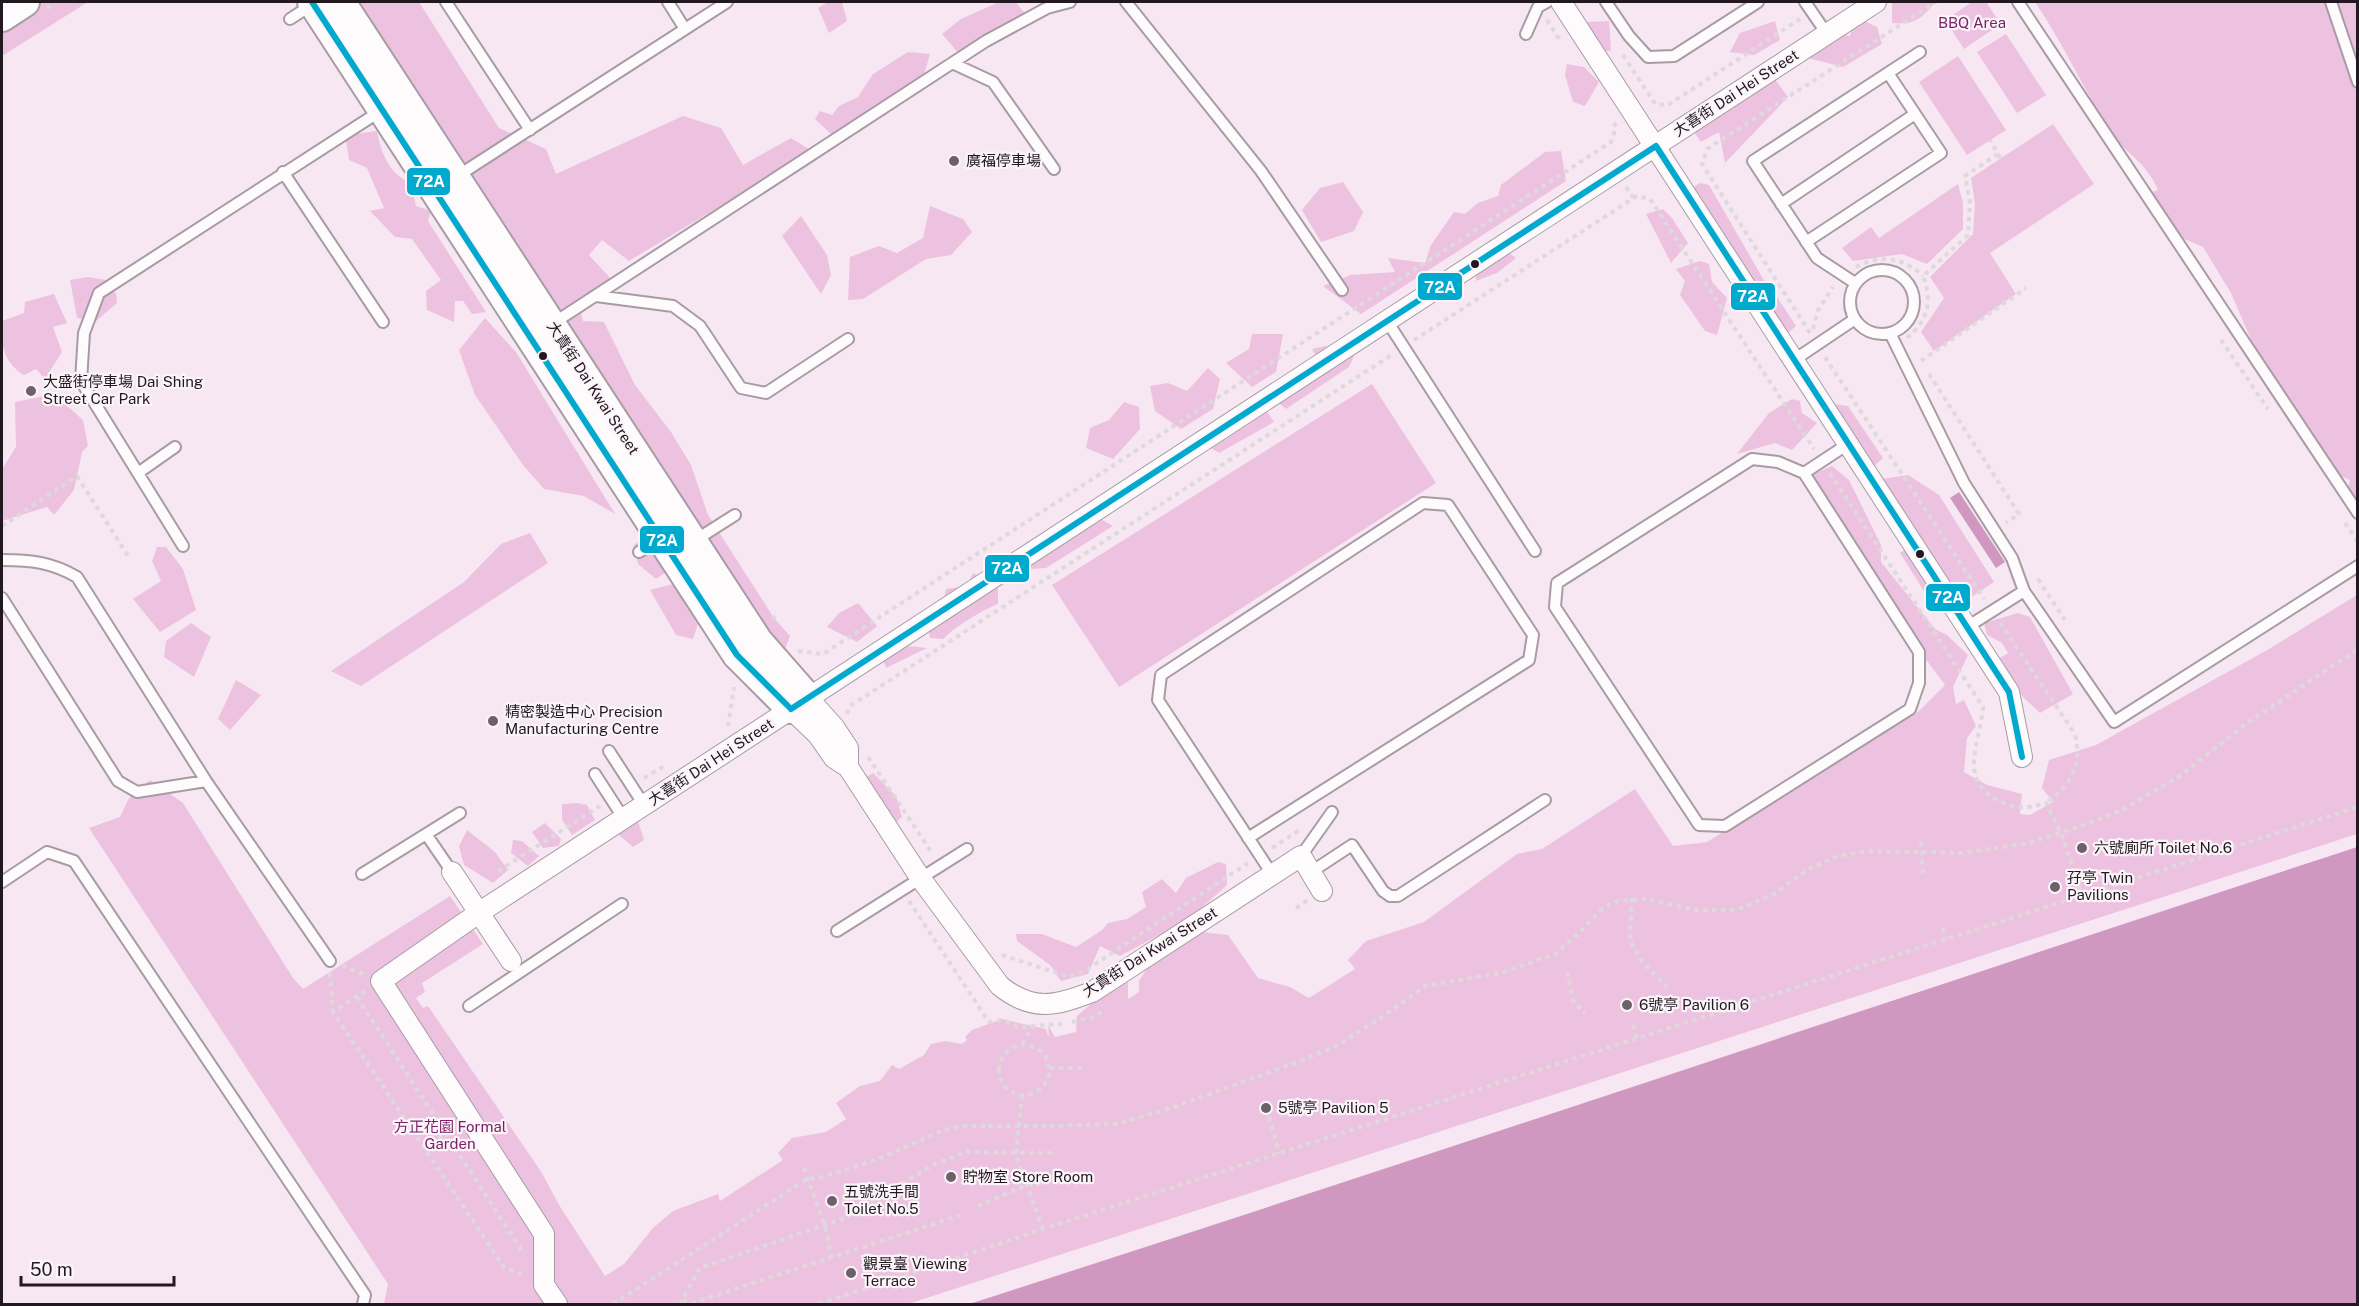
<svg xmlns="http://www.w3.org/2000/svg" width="2359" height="1306" font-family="'Public Sans','Noto Sans TC',sans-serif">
<rect width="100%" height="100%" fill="#f7e7f2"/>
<path fill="#edc2e0" d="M31 2H88L2 56V24Z
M312 2H419L499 128 546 149 556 174 683 116 721 128 743 165 791 138 812 151 629 261 602 240 589 255 612 280 580 307 583 321 604 322 635 385 671 432 691 465 708 515 774 618 790 636 780 662Z
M828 2H842L847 21 829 33 818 8Z
M999 2H1016L1026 15 960 55 942 34 961 19Z
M1892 2H1935C1922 19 1914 25 1892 23Z
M1972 2H1986L2001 24 1964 49 1945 20Z
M2035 2H2357V516L2345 499 2350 480 2326 470 2252 342 2231 293 2203 247 2180 237 2152 192 2158 190C2146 161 2124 153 2109 130 2083 88 2063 43 2035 2Z
M1860 19 1877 27 1882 44 1843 67 1808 58 1802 44 1836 33 1850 36 1854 20Z
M1609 21 1611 51H1601L1587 22Z
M1775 21 1780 40 1754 55 1730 52 1740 33Z
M2006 34 2046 95 2017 113 1977 52Z
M908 52 930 54 923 78 880 111 832 135 815 119 820 111 832 115 839 106 858 97 873 74Z
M1958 56 2006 130 1967 155 1919 82Z
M1763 63 1788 97 1725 163 1719 132 1701 142 1686 120 1738 98Z
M1567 64 1584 67 1599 82 1585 106 1573 102 1565 75Z
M2053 124 2094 184 1990 253 2016 294 1934 351 1921 332 1944 298 1930 277 1973 234 1975 204 1971 178Z
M377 131C381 153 389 174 411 183L416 206 431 211 428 221 486 312 472 314 463 301H455L454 322 427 310 426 291 441 280 412 239 395 237 370 211 384 208 367 168 349 160 346 140 355 134Z
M1561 151 1566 181 1361 314 1323 286 1351 275 1395 272 1388 258 1425 263 1431 245 1454 212 1465 214 1478 203 1498 196 1501 185 1545 152Z
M1343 182 1363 212 1354 231 1321 242 1302 210 1320 188Z
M1700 183 1709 185 1769 289 1744 299 1678 197Z
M1958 184 1963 203V229L1927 264 1902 254 1853 261 1842 248 1871 227 1879 238Z
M930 206 963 219 972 232 951 255 926 259 863 299 848 300 850 257 879 246 897 253 923 238Z
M1663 209 1672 218 1688 243 1671 263 1646 214Z
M801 216 827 255 831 275 821 294 782 236Z
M1485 248 1509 253 1516 258 1497 273 1476 281 1477 254Z
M1700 261 1709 264 1712 282 1727 298 1717 335 1705 331 1680 295 1685 281 1676 269Z
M88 277 106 280 116 294 117 303 96 321 77 318 70 280Z
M54 294 67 323 53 327 62 352 45 379 36 369 24 375C3 362 1 345 2 321L24 313 25 302Z
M1777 297 1796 326 1789 332 1766 327 1755 309Z
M485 318 516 352 615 514 584 496 544 489 523 465 475 395 459 350Z
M1252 334H1283L1276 372 1252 387 1226 363 1249 349Z
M1325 346 1355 354 1349 367 1286 409 1279 403 1326 372 1312 349Z
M1208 368 1220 379 1213 409 1181 429 1155 411 1150 386 1168 383 1187 391Z
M1372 384 1436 483 1119 687 1052 585Z
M54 394 83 420 88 446 82 452 74 490 54 515 47 507 2 521V469L16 447 15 402Z
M1792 399 1800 401 1802 413 1817 423 1792 450 1775 443 1737 454 1769 413Z
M1124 402 1139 407 1140 429 1113 459 1086 448 1090 428 1109 420Z
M1835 404 1848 406 1883 458 1859 480 1850 468 1827 420Z
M1266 410 1274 422 1219 453 1198 440Z
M1832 466 1849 480 1881 545V562L1935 629 1947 635 1968 655 1953 687 1956 704 1964 700 1976 726 1967 738 1964 772 1987 785 2022 794 2020 814 2030 815 2053 802 2042 788 2049 760 2096 745 2269 649 2357 595V834L908 1304H384L388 1284 89 828 120 817 129 798 150 780 183 803 293 978 303 989 450 896 483 944 422 983 425 992 416 998 423 1008 428 1006 542 1173 559 1205 605 1276 624 1264 653 1228 673 1211 718 1194 720 1201 783 1160 778 1153 792 1138 826 1132 846 1119 836 1103 860 1086 880 1081 892 1065 899 1069 924 1055 931 1044 945 1041 962 1044 967 1040 965 1037 972 1030 1002 1019 1046 1029 1049 1038 1048 1025 1055 1037 1076 1032 1077 1016 1106 991 1128 982V999L1139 992V981L1172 929 1228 935 1258 978 1290 987 1309 998 1355 969 1348 960 1366 941 1424 922 1517 854 1542 849 1635 789 1673 846 1707 842 1919 711 1945 685 1907 634 1804 478Z
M1908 475 1939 495 1994 582 1964 602 1957 592 1927 596 1900 553 1918 541 1876 498 1882 479Z
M1081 508 1113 526 1046 568 1031 569 1023 546C1045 542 1065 524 1081 508Z
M530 533 548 563 361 686 331 671 464 582 501 544Z
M647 536 669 570 656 579 638 564 634 545Z
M157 547H166L183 569 196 610 160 632 133 599 161 581 152 561Z
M973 573 998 587V604C985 609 952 628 944 639L930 638 926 615 943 604 946 589 967 586Z
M681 582 701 614 693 639 676 635 650 590Z
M858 603 877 626 857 642 827 627 839 613Z
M2018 613 2030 617 2073 694 2040 713 2023 697 1997 660 2008 653 2002 643 1987 635 1984 623Z
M191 623 211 637 194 677 164 657 166 641Z
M877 643 927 648 886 668Z
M236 680 261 695 230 730 218 719Z
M873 773 896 796 902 817 888 829 877 813 860 804 856 783Z
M577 803 587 805 595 820 572 835 562 820V804Z
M631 821H638L644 840 633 847 618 834Z
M545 823 561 839 559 846 543 848 532 832Z
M467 830 495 852 508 870 493 883 464 865 459 846Z
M513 840 522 841 539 856 528 866 511 853Z
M1218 862 1226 864 1227 885 1189 919 1120 956 1100 946 1088 974 1061 981 1050 965 1017 941 1016 934H1042L1076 947 1102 930 1108 923 1127 919 1146 907 1142 892 1162 879 1176 893 1186 878Z"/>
<path fill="#d098c1" d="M1959 492 2005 562 1996 568 1950 498Z
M2357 847V1304H969C1433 1155 1894 999 2357 847Z"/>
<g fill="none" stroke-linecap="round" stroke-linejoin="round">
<defs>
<path id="lane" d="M446 2 530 130
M668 2 685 29
M1126 2 1261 171 1342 290
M1606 2 1629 36 1648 57 1674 56 1758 2
M1805 2 1827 34
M2018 2 2358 513
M2331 2 2358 82
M290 19 313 4
M1526 34 1538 7 1547 2
M952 63 993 82 1054 169
M283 172 383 322
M456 177 727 2
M1781 204 1915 114
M1806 242 1941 153 1888 73
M1850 302a32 32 0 1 1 64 0a32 32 0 1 1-64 0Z
M1855 283 1817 258 1753 161 1920 52
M596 296 673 306 700 326 741 388 766 393 848 339
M1387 321 1535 551
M552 324 986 41 1047 8 1070 2
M1890 333 1964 483 2012 558 2024 591 2114 722 2358 566
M1794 360 1855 319
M1752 459 1778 462 1804 473 1919 652V683L1910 709 1725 826 1699 825 1555 607 1557 583Z
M138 473 175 447
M1804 473 1848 444
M694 541 735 515
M183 546 81 381 84 333 99 293 382 110
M639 552 661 538
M2 560C31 560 51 562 77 577L206 781 330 961
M2 598 118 781 137 792 206 781
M1967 627 2024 591
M609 751 644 805
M595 774 624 819
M426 834 452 872
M1248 838 1529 660 1533 635 1448 505 1423 503 1161 675 1158 700 1272 874
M1301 856 1332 812
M1311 872 1352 845 1383 891 1390 896H1398L1545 800
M362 874 460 813
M2 882 47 852 74 861 365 1295 363 1304
M837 931 967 849
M469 1006 622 904"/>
<path id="street" d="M1561 2 2009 692 2022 757
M808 698 834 727 848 748V767
M791 709 818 735 834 758 848 767 921 879 1000 986C1033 1012 1055 1006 1092 992L1301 856 1322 891
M452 872 511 961
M557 1304 544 1285V1234L381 981 480 912 1876 2"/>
<path id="secondary" d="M312 2 737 655 791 709
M341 2 758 641 808 698
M2 17 25 2"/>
</defs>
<use href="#lane" stroke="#a89ca4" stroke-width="14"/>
<use href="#street" stroke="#a89ca4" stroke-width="22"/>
<use href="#secondary" stroke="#a89ca4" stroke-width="32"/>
<path stroke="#ded9dc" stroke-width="4" stroke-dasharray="4.5 4.5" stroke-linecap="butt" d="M47 8 57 2
M1547 20 1559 39
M1623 55 1655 104 1668 105 1800 19
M1998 154 2002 161
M1626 187 1634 199
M1856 267C1880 254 1903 257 1923 276
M1813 329 1818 310 1833 287
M1810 333 1702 164 1707 149 1936 2
M1907 338C1928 320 1933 301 1923 276L1968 235 1970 202 1965 176 1998 154 1990 140
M1414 340 1637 196 1650 199 1814 449
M2221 340 2268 409
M1825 357 1984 599
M1921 361 2026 288
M1929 374 2019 514 2006 523
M1830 473 1983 707C1981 740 1957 779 1997 800 2015 809 2028 809 2046 803L2061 833 2082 895
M2345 523 2358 542
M2 526 77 476 130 559
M2038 579 2065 620
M772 619 779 614
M2000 623 2075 734C2082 766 2072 784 2046 803
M798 651 823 654 1611 142 1616 127 1614 123
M847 714 850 706 1393 354
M728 726 734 687
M868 757 932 853
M644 778 666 765
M1921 842 1923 875
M1272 848 1301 829
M498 871 600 806
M1632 898 1630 941 1644 964 1667 987
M909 901 989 1022 1004 1020 1017 1027 1062 1024
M1296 908 1308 900
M1943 928 1946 939
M1002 955 1070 977 1086 970 1248 863
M342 966 363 974
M1567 972 1574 1003 1585 1013
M330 973 333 1012
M365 991 333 1012 504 1267 524 1276
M357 997 524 1254
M1072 1022 1093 1017 1104 1010
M1633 1025 1637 1038
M1022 1044 1032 1027
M999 1070a25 25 0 1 1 50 0a25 25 0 1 1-50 0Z
M1050 1068H1082
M1022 1095 1016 1155 1043 1229
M1269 1117 1279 1153
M1050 1126 1117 1124 1171 1108 1303 1060 1336 1046 1381 1018 1425 986 1501 973 1555 954 1577 935 1604 907 1618 901 1646 899 1696 910H1737L1774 894 1810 868 1838 856 1867 851 1961 853 2025 844 2078 827 2120 811 2181 775 2247 723 2358 649
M424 1148 454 1128
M804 1168 825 1227 832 1257
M978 1206 1027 1185 1059 1181
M683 1300 692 1303 961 1215
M613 1304 807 1179 823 1177 878 1159 944 1130 961 1126H988
M680 1304 700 1268 845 1218 933 1165 965 1152 1056 1153
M819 1304 1043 1229 2358 807"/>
<use href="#lane" stroke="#fefbfd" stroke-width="10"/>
<use href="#street" stroke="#fefbfd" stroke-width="20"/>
<use href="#secondary" stroke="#fefbfd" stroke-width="28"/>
<path stroke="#ded9dc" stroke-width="4" stroke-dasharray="4.5 4.5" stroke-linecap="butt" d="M988 1126H1050"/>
<defs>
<path id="bus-1" d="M312 2 737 655 791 709
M1656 146 2009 692 2022 757
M791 709 1656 146"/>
</defs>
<use href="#bus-1" stroke="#fbf5f9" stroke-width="10"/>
<use href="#bus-1" stroke="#00a9ce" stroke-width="6"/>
</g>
<g fill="#6d6069" stroke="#fbf5f9" stroke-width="2">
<circle cx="954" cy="161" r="6"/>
<circle cx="31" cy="391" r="6"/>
<circle cx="493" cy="721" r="6"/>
<circle cx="2082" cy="848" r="6"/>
<circle cx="2055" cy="887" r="6"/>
<circle cx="1627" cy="1005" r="6"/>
<circle cx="1266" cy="1108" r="6"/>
<circle cx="951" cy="1177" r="6"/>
<circle cx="832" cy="1201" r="6"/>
<circle cx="851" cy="1273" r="6"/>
</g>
<g fill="#22181f" stroke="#fbf5f9" stroke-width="2">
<circle cx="1475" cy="264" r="5"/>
<circle cx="543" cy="356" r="5"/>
<circle cx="1920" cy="554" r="5"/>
</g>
<g text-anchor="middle" stroke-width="4.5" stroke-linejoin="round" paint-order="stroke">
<g font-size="15" fill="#792067" stroke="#fbf5f9">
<text x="1972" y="28">BBQ Area</text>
<text x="450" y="1132">方正花園 Formal<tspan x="450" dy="17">Garden</tspan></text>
</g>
<g font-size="15" fill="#22181f" stroke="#fbf5f9">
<text transform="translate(1736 93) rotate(-33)" y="5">大喜街 Dai Hei Street</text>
<text transform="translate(593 388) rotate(57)" y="5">大貴街 Dai Kwai Street</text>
<text transform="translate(711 762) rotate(-33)" y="5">大喜街 Dai Hei Street</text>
<text transform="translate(1150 952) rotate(-32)" y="5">大貴街 Dai Kwai Street</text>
</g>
<g font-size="15" fill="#22181f" stroke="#fbf5f9" text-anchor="start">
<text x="966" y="166">廣福停車場</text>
<text x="43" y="387">大盛街停車場 Dai Shing<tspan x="43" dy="17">Street Car Park</tspan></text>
<text x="505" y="717">精密製造中心 Precision<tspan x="505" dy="17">Manufacturing Centre</tspan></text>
<text x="2094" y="853">六號廁所 Toilet No.6</text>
<text x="2067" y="883">孖亭 Twin<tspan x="2067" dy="17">Pavilions</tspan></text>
<text x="1639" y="1010">6號亭 Pavilion 6</text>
<text x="1278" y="1113">5號亭 Pavilion 5</text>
<text x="963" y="1182">貯物室 Store Room</text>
<text x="844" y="1197">五號洗手間<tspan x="844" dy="17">Toilet No.5</tspan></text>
<text x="863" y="1269">觀景臺 Viewing<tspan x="863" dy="17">Terrace</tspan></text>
</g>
</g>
<g stroke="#fbf5f9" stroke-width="2">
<rect x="406" y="167" width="45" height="29" rx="6" fill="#00a9ce"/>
<rect x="1417" y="272" width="46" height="29" rx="6" fill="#00a9ce"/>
<rect x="1730" y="282" width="46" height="29" rx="6" fill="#00a9ce"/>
<rect x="639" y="525" width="46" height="29" rx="6" fill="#00a9ce"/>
<rect x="984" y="554" width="46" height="29" rx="6" fill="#00a9ce"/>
<rect x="1925" y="583" width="46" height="29" rx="6" fill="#00a9ce"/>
</g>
<g font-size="16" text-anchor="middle" font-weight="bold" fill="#fff">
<text x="429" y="187">72A</text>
<text x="1440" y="293">72A</text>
<text x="1753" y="302">72A</text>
<text x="662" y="546">72A</text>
<text x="1007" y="574">72A</text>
<text x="1948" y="603">72A</text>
</g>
<rect width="2359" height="1306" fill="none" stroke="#22181f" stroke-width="6"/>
<path d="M21 1276v9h153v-9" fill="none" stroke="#22181f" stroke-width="3"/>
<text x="30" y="1276" font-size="18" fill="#22181f" stroke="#fbf5f9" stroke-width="4.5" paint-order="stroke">50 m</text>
</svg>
